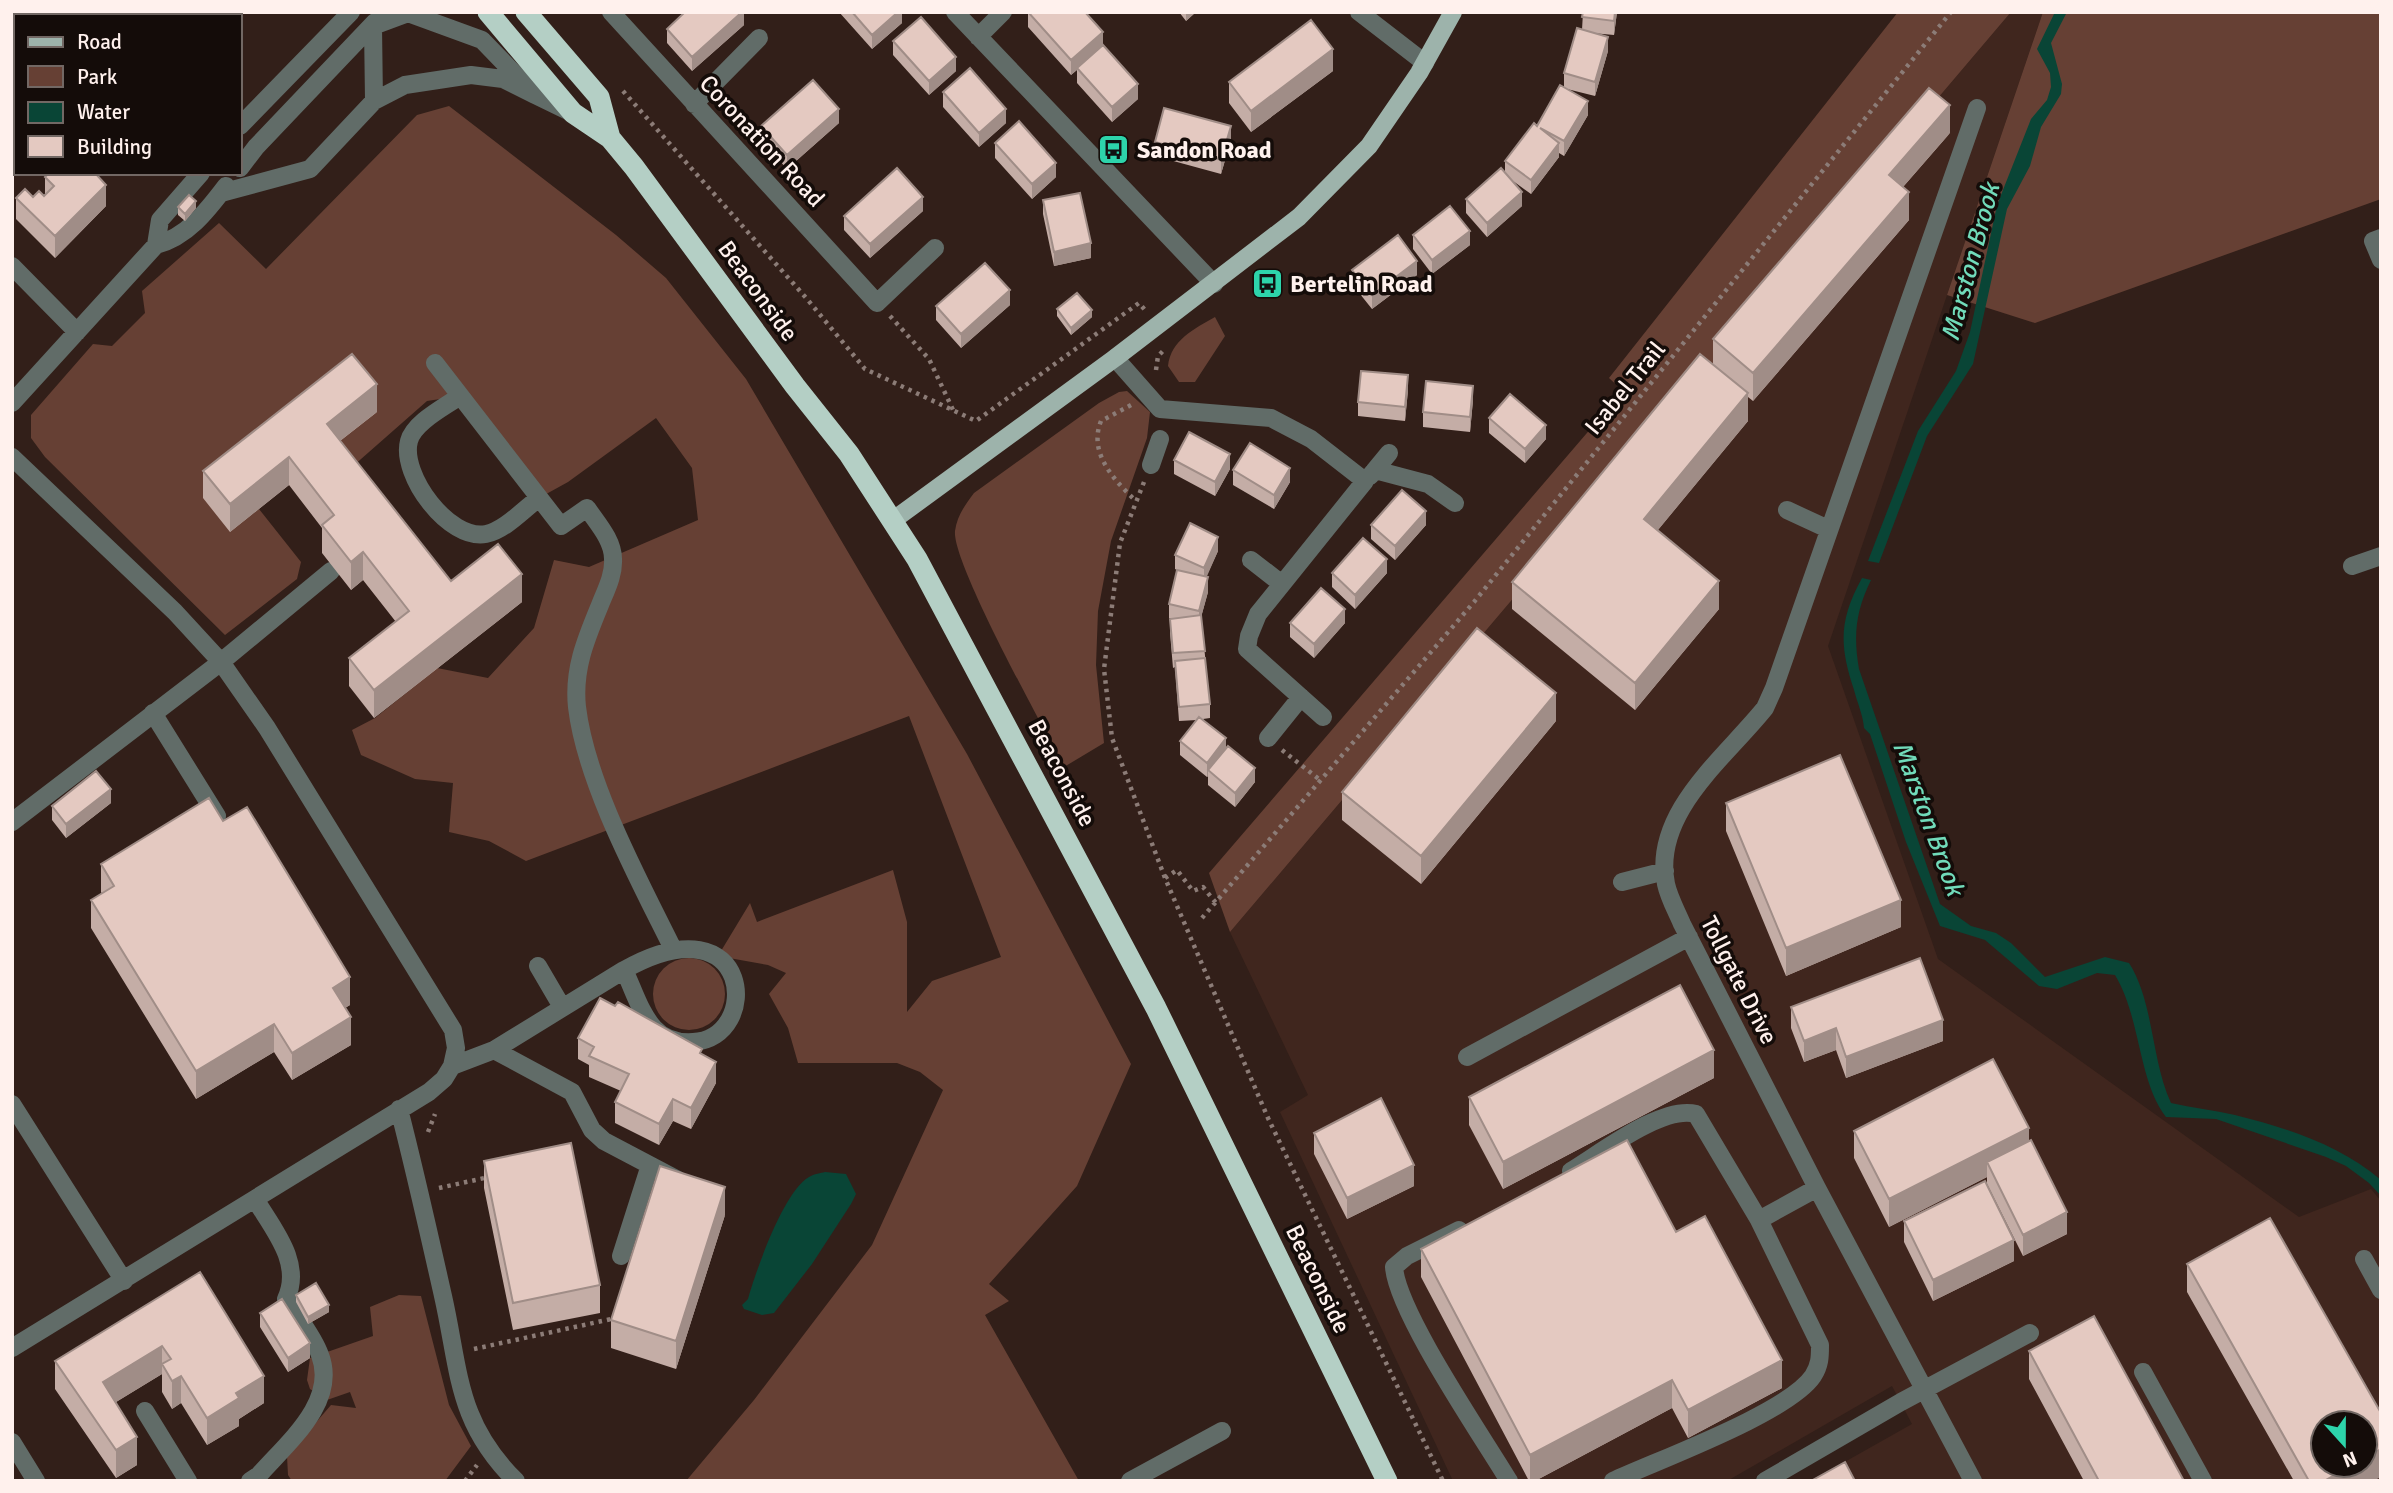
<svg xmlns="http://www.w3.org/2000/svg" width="2393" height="1493" font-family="Signika,sans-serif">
<rect width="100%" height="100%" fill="#321f19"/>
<path fill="#40261e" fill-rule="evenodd" d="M2011 12H2043L1828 646 1938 959 2299 1217 2371 1189 2381 1201V1481H1811L1912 1424 1892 1386 1727 1481H1453L1280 1112 1308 1095 1230 932ZM2323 1423H2365V1465H2323Z"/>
<path fill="#664034" d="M1898 12H2011L1230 932 1209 873 1623 391 1609 378Z
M2043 12H2381V199L2035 323 1947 295Z
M449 106 616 235 666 278 746 379 967 754 1131 1064 1077 1186 989 1284 1009 1301 985 1315 1079 1481H686L754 1400 872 1245 943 1090 920 1072 897 1063H798L788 1028 769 994 786 973 768 965 718 956 750 903 757 922 893 870 907 922V1012L932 981 1001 957 909 716 526 861 489 841 449 832 453 783 415 779 361 755 352 730 375 718 437 668 488 678 534 628 554 560 589 567 698 520 692 468 656 418 568 482 539 498 460 396 427 401 344 474 327 451 353 382 230 531 259 509 301 562 297 579 225 635 45 457 31 438V415L93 344 112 346 145 313 142 291 219 223 266 269 417 115Z
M1215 317 1225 336 1195 382H1179L1168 366C1171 340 1194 329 1215 317Z
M1127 391 1150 412 1147 438 1111 541 1098 611 1096 665 1104 743 1064 767C1044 728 952 563 955 531 957 516 965 505 974 493L1099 403 1119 392Z
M653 994a36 36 0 1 1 72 0a36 36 0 1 1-72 0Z
M399 1295 421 1296 449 1405 471 1446 445 1481H292L288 1475 287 1456 331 1405 356 1408 350 1392 327 1400 310 1389 307 1380 310 1358 373 1336 370 1307Z"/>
<path fill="#094536" d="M2055 12H2067L2051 43 2062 84 2061 94 2041 127 2030 166 2007 209 1973 364 1927 436 1879 563 1868 561 1918 431 1956 371 1970 332 1997 205 2031 119 2047 100 2051 87 2050 73 2037 49Z
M1862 578 1871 580C1856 611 1853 634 1859 669L1940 904 1971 926 1996 933 2011 943 2045 977 2105 957 2129 963C2154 1002 2151 1060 2171 1103 2192 1108 2214 1110 2235 1115 2287 1128 2340 1145 2381 1180V1196L2369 1183 2346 1166 2326 1157 2216 1119 2166 1117C2138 1081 2141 1018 2115 975L2097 973 2057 989 2039 986 1985 940 1940 926 1906 842 1870 734 1864 728C1863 715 1857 702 1854 690 1839 645 1839 620 1862 578Z
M825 1172 846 1174 856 1194 851 1204 812 1264 774 1313 762 1315 744 1309 742 1305 748 1299C756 1270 784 1191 809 1177 814 1174 821 1173 825 1172Z"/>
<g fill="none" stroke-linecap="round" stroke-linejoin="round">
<path stroke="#8c7c77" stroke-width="4.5" stroke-dasharray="3.5 5" stroke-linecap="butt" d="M623 91 807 299 865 369 976 421 1139 303 1145 310
M890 316 929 359 954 412
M1156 370 1158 356 1164 350
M1131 405 1101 421C1088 453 1114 480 1136 501
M1144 482 1120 543 1104 669 1112 738 1165 878 1268 1118 1443 1481
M1282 750 1320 780
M1165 878 1177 870 1193 891 1203 887 1216 903
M1202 918 1474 602 1951 12
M428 1132 435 1114
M439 1188 489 1177
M474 1349 616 1318
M465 1481 477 1465"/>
<path stroke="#616c68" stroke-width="18" d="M611 12 877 303 935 248
M955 12 1214 284
M1359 12 1425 63
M26 16 29 12
M12 29 16 25
M978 37 1003 12
M374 101 373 26 408 13 482 40 535 95 570 112
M694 104 759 38
M240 126 351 12
M240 168 256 147 375 22
M221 193 310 169 374 101 405 85 471 75 503 79 535 95
M2381 238 2373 241 2381 260
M156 245C187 237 207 211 226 186
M12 266 77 332
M1115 358 1160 409 1271 418 1311 439 1365 481 1258 614 1249 636 1247 649 1323 717
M435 363 561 526 587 508C597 523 613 540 613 559 614 575 606 590 600 605 586 639 573 669 577 707 586 783 639 880 673 949
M460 396C445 407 414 422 409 441 400 475 449 541 486 534 504 531 524 509 539 498
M12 403 156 245 160 220 201 173
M12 457 175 612 221 662 267 728 453 1030 456 1048 452 1066
M1151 465 1160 439
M1375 470 1428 484 1455 503
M1370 476 1389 453
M1787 510 1828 529
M1251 560 1282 584
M2352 566 2381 556
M153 713 217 816
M1268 738 1301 697
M12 822 221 662 331 571
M1622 882 1665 871
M538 966 562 1007
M494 1050 572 1092 592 1130 604 1141 678 1180
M1467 1057 1689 937
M12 1104 124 1281
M399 1109C415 1171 429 1234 443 1296 460 1371 456 1422 516 1481
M1571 1171C1601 1153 1662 1105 1696 1114L1759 1220 1820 1345C1820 1357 1820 1365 1813 1376 1788 1413 1658 1460 1613 1481
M1759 1220 1817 1188
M1459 1230 1407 1256 1394 1267C1397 1312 1482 1436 1509 1481
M621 1256 650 1165
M2364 1259 2381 1290
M12 1348 429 1092 444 1079 452 1066 494 1050 624 970C754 897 762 1039 693 1042 678 1043 664 1039 654 1028 640 1013 633 988 624 970
M2143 1372 2203 1481
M145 1411 188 1481
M12 1442 36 1481
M250 1481 259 1475C287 1443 338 1402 320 1355 313 1335 297 1317 286 1299 303 1263 273 1229 255 1199
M1130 1481 1222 1431
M1765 1481 1901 1402 2030 1333
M1973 1481 1817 1188 1682 924C1677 912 1669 898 1666 884 1652 813 1724 759 1765 708L1774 688 1977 108"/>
<path stroke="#9db3ab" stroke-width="18" d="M892 521 1115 358 1299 217 1369 146 1419 73 1453 12"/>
<path stroke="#b4cfc5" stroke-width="21" d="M488 12 573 113 610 138 634 167 795 386 849 454 917 559 1156 1008 1387 1481
M526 12 599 97 610 138"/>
</g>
<path fill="#c4ada6" d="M744 12V25L692 71 667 43V29Z
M839 12H902V23L872 49Z
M1028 12 1103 32V45L1138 99 1112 122 1077 83V70L1071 75 1028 27Z
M1179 12H1196L1186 21Z
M1583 12H1617L1614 35 1592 33 1608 51 1595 96 1567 89 1588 115 1564 156 1559 153V157L1531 194 1513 181 1522 206 1487 237 1466 213V199L1505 172V161L1537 126 1564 87V73L1582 30Z
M893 41 956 71 929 95 893 55Z
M1333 71 1251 132 1229 103V82Z
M943 92 1006 123 979 147 943 107Z
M839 123 787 169 761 140V126Z
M1950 133 1903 187 1909 220 1753 401 1748 397V421L1657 531 1719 609 1635 710 1512 609V582L1713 364V339Z
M1231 140 1221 174 1155 156V142Z
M995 143 1056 177 1032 199 995 158Z
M45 177 106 206 55 258 16 219V198L44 196 45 195Z
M1043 200 1091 258 1054 266 1043 214Z
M178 207 196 208 185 221 178 215Z
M923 211 870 258 844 230V216Z
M1413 235 1470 245 1432 274 1413 249Z
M1352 270 1417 275 1372 309 1352 284Z
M1010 305 961 348 936 320V306Z
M1057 309 1092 317 1071 335 1057 316Z
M1408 390 1405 421 1358 416V402Z
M1473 400 1470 432 1423 427V412Z
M377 412 340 441 451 581 522 602 374 718 349 686V658L396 622 363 580 351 590 322 553V528L289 485 230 532 203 498V471Z
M1489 418 1546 439 1525 463 1489 433Z
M1174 460 1230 469 1215 496 1174 474Z
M1233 470 1290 482 1274 509 1233 485Z
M1371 525H1426L1395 560 1371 539Z
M1218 551 1206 577 1208 592 1201 617 1210 704V718L1203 719 1255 782 1235 807 1208 785V776L1207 777 1180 755V741L1197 720 1179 721 1175 667 1173 668 1170 633 1171 618H1169V604L1177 570 1175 569V555Z
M1332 573H1387L1355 609 1332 587Z
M1290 623H1345L1314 658 1290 637Z
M1556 721 1421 884 1342 820V792Z
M111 803 66 838 52 820V806Z
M1726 803 1901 927 1786 976 1726 831Z
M223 821 350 1005 345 1008 351 1045 292 1080 274 1052 196 1099 91 928V900L102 894 101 892V864Z
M1791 1007 1943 1041 1846 1078 1836 1050 1804 1062 1791 1028Z
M578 1038 702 1054 716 1083 691 1129 673 1121 659 1145 615 1123V1102L621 1091 589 1077V1065L578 1059Z
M1714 1078 1503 1189 1469 1125V1097Z
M1854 1131 2029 1141 2067 1234 2023 1256 1987 1184V1177L1889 1227 1854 1158Z
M1314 1133 1414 1186 1347 1219 1314 1154Z
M484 1161 600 1285V1313L513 1330 484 1188Z
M725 1215 676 1369 611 1348V1320Z
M1904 1221 2014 1261 1933 1301 1904 1242Z
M1676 1232 1782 1388 1688 1438 1672 1408 1535 1481H1529L1421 1277V1249Z
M2187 1264 2373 1481H2294L2187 1292Z
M200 1272 264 1403 239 1419V1426L207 1445 181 1403 172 1409 162 1392V1374L116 1402 137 1465 116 1478 55 1389V1361Z
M296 1295 329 1312 308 1324 296 1302Z
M260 1313 310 1358 288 1372 260 1327Z
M2029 1351 2184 1481H2084L2029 1379Z"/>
<path fill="#a08d87" d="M742 12H744V25L692 71V57Z
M898 12H902V23L872 49V35Z
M1186 12H1196L1186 21Z
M1615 12H1617L1614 35V21Z
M1103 32V47L1071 75V60Z
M1608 37V51L1595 96V82Z
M1333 49V71L1251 132V111Z
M956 57V71L929 95V81Z
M1138 84V99L1112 122V107Z
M1588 101V115L1564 156V141Z
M1950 105V133L1889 203V175Z
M839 109V123L787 169V155Z
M1006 109V123L979 147V133Z
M1231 126V140L1221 174V160Z
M1559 143V157L1531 194V180Z
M1056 163V177L1032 199V184Z
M106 185V206L55 258V236Z
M1522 192V206L1487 237V223Z
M1909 192V220L1753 401V373Z
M923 197V211L870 258V244Z
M196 201V208L185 221V214Z
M1470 231V245L1432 274V260Z
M1091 243V258L1054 266V252Z
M1417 261V275L1372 309V295Z
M1010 290V305L961 348V334Z
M1092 310V317L1071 335V328Z
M1408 375V390L1405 421V407Z
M377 384V412L327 451V424Z
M1473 386V400L1470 432V417Z
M1748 393V421L1644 547V519Z
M1546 425V439L1525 463V449Z
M1230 454V469L1215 496V482Z
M289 457V485L230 532V504Z
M1290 468V482L1274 509V495Z
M1426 511V525L1395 560V546Z
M1218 537V551L1204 583V568Z
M363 552V580L351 590V562Z
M1387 559V573L1355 609V595Z
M522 574V602L374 718V690Z
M1208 577V592L1199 625V611Z
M1719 581V609L1635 710V683Z
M1345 609V623L1314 658V644Z
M1556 693V721L1421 884V856Z
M1226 738V753L1208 770V776L1207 777V763Z
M1255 768V782L1235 807V793Z
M111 789V803L66 838V824Z
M1901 900V927L1786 976V948Z
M350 977V1005L333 1015V988Z
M351 1017V1045L292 1080V1053Z
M1943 1020V1041L1846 1078V1057Z
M274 1024V1052L196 1099V1071Z
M1836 1028V1050L1804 1062V1041Z
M1714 1050V1078L1503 1189V1162Z
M716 1062V1083L691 1129V1108Z
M673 1099V1121L659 1145V1124Z
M2029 1128V1156L1987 1162V1177L1889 1227V1199Z
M1414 1165V1186L1347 1219V1198Z
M725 1187V1215L676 1369V1341Z
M2067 1212V1234L2023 1256V1235Z
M2014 1240V1261L1933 1301V1280Z
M329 1305V1312L308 1324V1317Z
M310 1343V1358L288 1372V1358Z
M162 1346V1374L103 1410V1382Z
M1782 1360V1388L1688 1438V1410Z
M181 1376V1403L172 1409V1381Z
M264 1376V1403L239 1419V1426L207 1445V1418L236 1393Z
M1672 1380V1408L1535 1481H1530V1455Z
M137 1437V1465L116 1478V1450Z
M2381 1449V1477L2373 1481H2324L2352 1465H2365V1458Z"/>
<path fill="#e4c9c1" stroke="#a08d87" stroke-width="2" d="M685 12H742L692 57 667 29Z
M852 12H898L872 35Z
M1028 12H1085L1103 32 1071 60Z
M1583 12H1615L1614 21 1582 17Z
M921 17 956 57 929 81 893 41Z
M1311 20 1333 49 1251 111 1229 82Z
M1577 28 1608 37 1595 82 1564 73Z
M1103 45 1138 84 1112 107 1077 68Z
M970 68 1006 109 979 133 943 92Z
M813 80 839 109 787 155 761 126Z
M1560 85 1588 101 1564 141 1540 128 1559 143 1531 180 1505 161 1534 123 1537 126Z
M1929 88 1950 105 1889 175 1909 192 1753 373 1713 339Z
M1164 108 1231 126 1221 160 1155 142Z
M1019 121 1056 163 1032 184 995 143Z
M897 168 923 197 870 244 844 216Z
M1501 168 1522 192 1487 223 1466 199Z
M49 173H95L106 185 55 236 16 198 25 189 33 197 39 191 44 196 54 186 45 177Z
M1080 193 1091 243 1054 252 1043 200Z
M189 195 196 201 185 214 178 207Z
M1450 206 1470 231 1432 260 1413 235Z
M1398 235 1417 261 1372 295 1352 270Z
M985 263 1010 290 961 334 936 306Z
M1077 293 1092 310 1071 328 1057 309Z
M352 354 377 384 327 424 451 581 498 544 522 574 374 690 349 658 409 611 363 552 351 562 322 525 334 515 289 457 230 504 203 471Z
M1700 354 1748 393 1644 519 1719 581 1635 683 1512 582Z
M1361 371 1408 375 1405 407 1358 402Z
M1426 381 1473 386 1470 417 1423 412Z
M1510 394 1546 425 1525 449 1489 418Z
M1189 432 1230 454 1215 482 1174 460Z
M1250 443 1290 468 1274 495 1233 470Z
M1402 490 1426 511 1395 546 1371 525Z
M1190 523 1218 537 1204 568 1175 555Z
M1363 538 1387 559 1355 595 1332 573Z
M1177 570 1208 577 1199 611 1169 604Z
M1321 588 1345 609 1314 644 1290 623Z
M1201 615 1205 651 1173 653 1170 619Z
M1477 628 1556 693 1421 856 1342 792Z
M1205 658 1210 704 1179 707 1175 661Z
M1199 717 1226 738 1207 763 1180 741Z
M1228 746 1255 768 1235 793 1208 770Z
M1840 755 1901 900 1786 948 1726 803Z
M96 771 111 789 66 824 52 806Z
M209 798 223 821 247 807 350 977 333 988 351 1017 292 1053 274 1024 196 1071 91 900 114 886 101 864Z
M1920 958 1943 1020 1846 1057 1836 1028 1804 1041 1791 1007Z
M1680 985 1714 1050 1503 1162 1469 1097Z
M600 998 615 1006 618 1002 702 1049 700 1053 716 1062 691 1108 673 1099 659 1124 615 1102 629 1074 589 1056 594 1047 578 1038Z
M1993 1059 2029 1128 1889 1199 1854 1131Z
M1381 1098 1414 1165 1347 1198 1314 1133Z
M1627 1140 1676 1232 1705 1216 1782 1360 1688 1410 1672 1380 1530 1455 1421 1249Z
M2031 1140 2067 1212 2023 1235 1987 1162Z
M571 1143 600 1285 513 1303 484 1161Z
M660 1166 725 1187 676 1341 611 1320Z
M1985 1181 2014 1240 1933 1280 1904 1221Z
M2270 1218 2381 1413V1449L2365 1458V1423H2323V1465H2352L2324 1481H2309L2187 1264Z
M200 1272 264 1376 236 1393 239 1398 207 1418 181 1376 172 1381 162 1364 171 1359 162 1346 103 1382 137 1437 116 1450 55 1361Z
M316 1283 329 1305 308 1317 296 1295Z
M282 1299 310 1343 288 1358 260 1313Z
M2094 1316 2184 1481H2099L2029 1351Z
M1845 1462 1855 1481H1811Z"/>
<defs>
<symbol id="bus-square" viewBox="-11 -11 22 22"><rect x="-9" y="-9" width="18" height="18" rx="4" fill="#2dd4ab" stroke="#140c09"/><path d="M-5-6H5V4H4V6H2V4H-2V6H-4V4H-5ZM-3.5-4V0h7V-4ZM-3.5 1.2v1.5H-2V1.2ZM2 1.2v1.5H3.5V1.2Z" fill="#111"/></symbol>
</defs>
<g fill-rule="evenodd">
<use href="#bus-square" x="1096" y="132" width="35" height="35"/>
<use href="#bus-square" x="1250" y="266" width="35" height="35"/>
</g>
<g text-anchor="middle" stroke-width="7" stroke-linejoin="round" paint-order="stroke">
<g font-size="24" fill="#fff1ed" stroke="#140c09">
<text transform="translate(762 141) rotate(47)" y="8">Coronation Road</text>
<text transform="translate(758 291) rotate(54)" y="8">Beaconside</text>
<text transform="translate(1625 388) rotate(-51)" y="8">Isabel Trail</text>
<text transform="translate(1062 773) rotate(62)" y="8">Beaconside</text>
<text transform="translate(1739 980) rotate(63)" y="8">Tollgate Drive</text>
<text transform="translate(1318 1279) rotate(64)" y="8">Beaconside</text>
</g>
<g font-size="24" font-weight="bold" fill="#fff1ed" stroke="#140c09" text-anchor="start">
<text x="1137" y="158">Sandon Road</text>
<text x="1290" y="292">Bertelin Road</text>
</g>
<g font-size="26" font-style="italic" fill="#71dbba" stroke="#140c09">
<text transform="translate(1970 262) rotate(-75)" y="9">Marston Brook</text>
<text transform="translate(1929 818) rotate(70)" y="9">Marston Brook</text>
</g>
</g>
<rect width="2393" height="1493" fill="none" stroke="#fff1ed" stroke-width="28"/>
<rect x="14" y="14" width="228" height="161" fill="#140c09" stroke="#726864" stroke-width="2"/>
<rect x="28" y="37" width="35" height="10" fill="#9db3ab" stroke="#726864" stroke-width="2"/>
<text x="77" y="49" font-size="21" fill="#fff1ed">Road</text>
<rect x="28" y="66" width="35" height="21" fill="#664034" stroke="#726864" stroke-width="2"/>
<text x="77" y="84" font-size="21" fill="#fff1ed">Park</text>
<rect x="28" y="102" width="35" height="21" fill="#094536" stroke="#726864" stroke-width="2"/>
<text x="77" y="119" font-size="21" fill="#fff1ed">Water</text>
<rect x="28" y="136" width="35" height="21" fill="#e4c9c1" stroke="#726864" stroke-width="2"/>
<text x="77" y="154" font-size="21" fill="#fff1ed">Building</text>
<g transform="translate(2344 1444) rotate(159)"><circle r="33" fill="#140c09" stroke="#726864" stroke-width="2"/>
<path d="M0-5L12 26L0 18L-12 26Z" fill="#2dd4ab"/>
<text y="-10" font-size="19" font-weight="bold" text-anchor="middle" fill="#fff1ed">N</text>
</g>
</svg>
